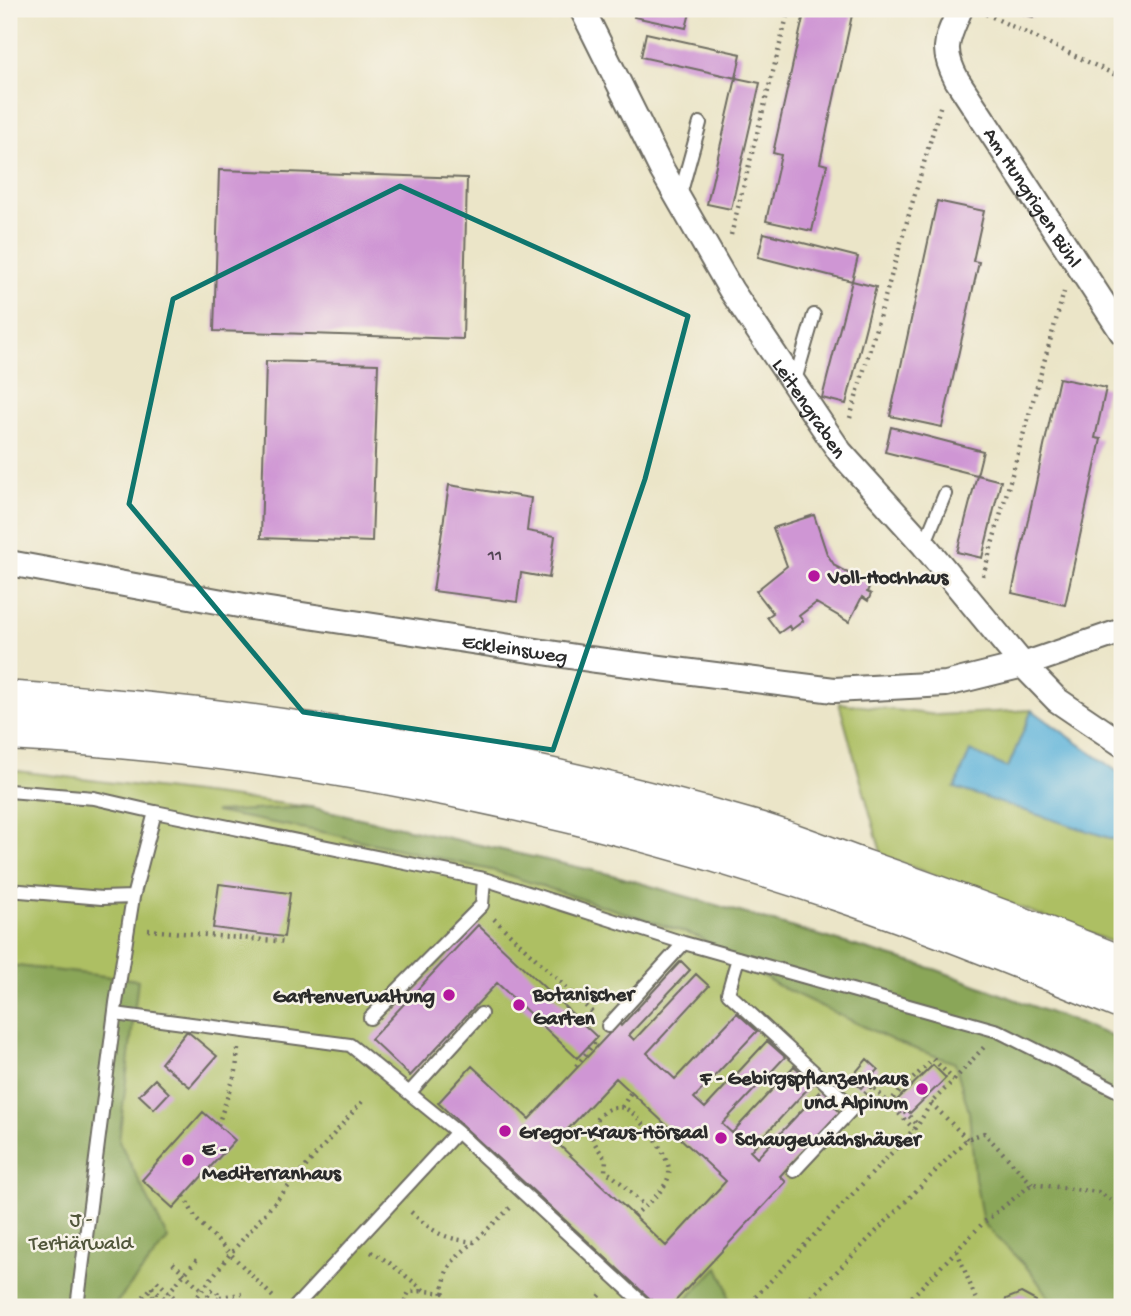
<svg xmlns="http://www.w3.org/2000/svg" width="1131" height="1316" font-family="'Gochi Hand',sans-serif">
<rect width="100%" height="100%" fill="#f7f3e8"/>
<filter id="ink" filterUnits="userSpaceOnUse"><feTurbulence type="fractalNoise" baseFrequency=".0143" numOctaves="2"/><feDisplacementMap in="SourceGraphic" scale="14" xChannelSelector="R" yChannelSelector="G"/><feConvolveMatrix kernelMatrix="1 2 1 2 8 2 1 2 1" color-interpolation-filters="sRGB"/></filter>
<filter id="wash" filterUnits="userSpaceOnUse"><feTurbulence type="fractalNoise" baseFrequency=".00686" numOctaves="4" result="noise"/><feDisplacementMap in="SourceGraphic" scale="28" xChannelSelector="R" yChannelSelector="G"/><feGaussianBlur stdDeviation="1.57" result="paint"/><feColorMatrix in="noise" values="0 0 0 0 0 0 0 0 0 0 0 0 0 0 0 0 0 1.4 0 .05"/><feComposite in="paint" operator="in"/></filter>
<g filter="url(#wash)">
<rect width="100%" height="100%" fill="#ebe5c8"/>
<path fill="#adbf63" stroke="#6c7547" stroke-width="2" d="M839 703 937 715 1032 710 1008 768 955 788 1122 842V946L882 856Z
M9 770 310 807 613 875 937 970 1122 1040V1307H9Z"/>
<path fill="#8aa659" stroke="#5a6842" stroke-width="2" d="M310 807 613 875 937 970 1122 1040V1307H1055L1031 1272 983 1223 975 1178 969 1112 955 1063 896 1042 779 986 699 937 495 871 327 833 215 812Z
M9 965 138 980 119 1141 168 1239 113 1307H9Z
M718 1267 727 1287 730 1307H679Z"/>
<path fill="#5db3da" stroke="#446f82" stroke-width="2" d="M1032 710 1122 775V842L955 788 970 751 1008 768Z"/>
<g id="blocks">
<path fill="#cf96d4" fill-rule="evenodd" d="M636 9H691L686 28 634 17Z
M805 9H822L852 15 820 163 827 165 812 231 766 221 781 155 773 153Z
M1005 9H1035L1033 17Z
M646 33 741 54 736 78 641 57Z
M736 78 760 83 731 209 707 204Z
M219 170 467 178 463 339 214 331Z
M937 201 984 211 973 261 979 262 942 427 890 416Z
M764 233 858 257 852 281 758 257Z
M852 281 876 287 846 404 822 398Z
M266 361 378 364 372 542 261 538Z
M1059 378 1106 388 1095 438 1101 439 1065 605 1012 593Z
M891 427 983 451 977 475 885 452Z
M977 475 1001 481 982 558 957 552Z
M449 485 531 498 527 531 555 536 549 578 521 573 517 602 433 591Z
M814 515 827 554 835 566 870 585 867 592 871 594 868 601 862 597 849 622 816 603 799 616 803 621 791 630 789 626 779 633 767 617 773 613 756 591 787 566 773 528Z
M219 884 290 893 284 937 213 928Z
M478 925 597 1037 577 1058 497 983 410 1076 371 1039Z
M681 961 690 970 629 1035 634 1040 696 974 709 986 647 1053 675 1079 737 1013 757 1031 694 1098 705 1108 767 1041 785 1057 722 1124 732 1133 794 1066 813 1083 750 1151 757 1158 819 1092 840 1112 780 1176 786 1182 708 1266 670 1307H659L438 1103 472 1066 529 1119 619 1023 621 1026ZM616 1078 726 1181 666 1246 556 1142Z
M187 1031 217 1056 190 1087 161 1063Z
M867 1059 878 1069 861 1088 850 1079Z
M933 1065 946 1078 910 1113 897 1100Z
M155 1079 169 1093 154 1109 139 1095Z
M203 1112 235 1140 173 1208 142 1180Z
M1021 1293 1036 1301 1037 1307H1004L1006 1299Z"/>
</g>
</g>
<g filter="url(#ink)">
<use href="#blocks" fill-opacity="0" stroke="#6e6c62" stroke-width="2"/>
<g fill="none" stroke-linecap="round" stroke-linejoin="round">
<defs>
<path id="lane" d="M679 199 700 123
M794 384 814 315
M924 545 945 494
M9 791 94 798 155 812
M9 890 102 898 133 897
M738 958 728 993 853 1108 794 1171
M115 1014 350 1045 457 1132 647 1307
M370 1018 482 905 484 879
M608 1026 684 943
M410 1092 481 1014
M77 1307 116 1003 133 897 155 812 484 879 684 943 998 1031 1122 1093
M295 1307 457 1132"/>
<g id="street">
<path id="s1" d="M582 9 662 170 731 290 840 452 924 545 1023 665 1057 700 1122 744"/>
<path id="s2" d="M960 9C947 40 940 48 957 80L1122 332"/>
<path id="s3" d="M9 563 250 607 589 659 834 690 946 684 1023 665 1122 631"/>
</g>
<path id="primary" d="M9 700C266 715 512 759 759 831 795 842 832 857 868 870 953 900 1038 931 1122 965
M9 732C61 733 113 739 164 744 395 768 622 819 841 893 936 925 1029 963 1122 1001"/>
</defs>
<use href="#lane" stroke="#6e6c62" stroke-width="16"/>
<use href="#street" stroke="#6e6c62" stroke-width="28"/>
<use href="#primary" stroke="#6e6c62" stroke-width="40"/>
<path stroke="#6e6c62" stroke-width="4.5" stroke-dasharray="2 5" stroke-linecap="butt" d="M986 14 1122 78
M731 235 789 9
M850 418 941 104
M983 576 1064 292
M494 919 594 1014
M148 930 287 942
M576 1066 597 1040
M954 1080 984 1047
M865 1094 872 1086 914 1129
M931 1103 967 1139
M622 1107 631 1092
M218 1125 236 1071 238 1049
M184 1196 196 1219 276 1300
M411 1212C435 1233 441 1238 474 1242L511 1207
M634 1216C645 1205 667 1190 669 1174 672 1158 639 1113 624 1108 609 1103 589 1120 592 1136 594 1144 601 1153 606 1159L605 1171C621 1180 630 1194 644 1205
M957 1251 979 1307
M371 1252 387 1261 425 1291 444 1293 448 1307
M173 1263 202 1290
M157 1281 183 1306 176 1307
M152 1287 174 1307
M152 1287 154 1302 158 1304 159 1307
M168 1293 199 1257
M220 1297 242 1294
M194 1301 206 1299 210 1303H216L220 1297 216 1290H211L206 1299
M135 1306H148
M136 1307 135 1306 152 1287
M183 1307 188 1301 193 1302 230 1254 365 1098
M410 1307 405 1300 409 1292 424 1291
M437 1307C444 1296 443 1286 446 1274 450 1261 463 1251 473 1243
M590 1307 603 1292
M746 1307 918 1125 931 1103 954 1080 933 1059 892 1099 918 1125
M802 1307 967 1139 984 1133 1032 1184
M902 1307 983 1223 1032 1184 1098 1192 1122 1206"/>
<use href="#lane" stroke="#fff" stroke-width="12"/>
<use href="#street" stroke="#fff" stroke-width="24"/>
<use href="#primary" stroke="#fff" stroke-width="37"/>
</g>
</g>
<path fill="none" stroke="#0f766e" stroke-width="5" stroke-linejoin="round" d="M400 186 688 316 645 479 553 750 303 712 129 504 173 299Z"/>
<g fill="#b5179e" stroke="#f7f3e8" stroke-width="2.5">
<circle cx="814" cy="576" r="7"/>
<circle cx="449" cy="995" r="7"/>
<circle cx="519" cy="1005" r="7"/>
<circle cx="922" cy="1089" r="7"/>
<circle cx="505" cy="1131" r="7"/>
<circle cx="721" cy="1138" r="7"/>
<circle cx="188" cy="1160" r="7"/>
</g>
<g text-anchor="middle" stroke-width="5" stroke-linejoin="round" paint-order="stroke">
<g font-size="18" fill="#544655">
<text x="495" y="560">11</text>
</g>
<g font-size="21" fill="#2b2b2b" stroke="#f7f3e8">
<text dy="7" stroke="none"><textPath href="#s2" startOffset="215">Am Hungrigen Bühl</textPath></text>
<text dy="7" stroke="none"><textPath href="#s1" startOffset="460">Leitengraben</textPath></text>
<text dy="7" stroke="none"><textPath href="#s3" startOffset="513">Eckleinsweg</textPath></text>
</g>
<g font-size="21" font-weight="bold" fill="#2b2b2b" stroke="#f7f3e8" text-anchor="start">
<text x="828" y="583">Voll-Hochhaus</text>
<text x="533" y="1000">Botanischer<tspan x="533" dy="24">Garten</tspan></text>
<text x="435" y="1002" text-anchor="end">Gartenverwaltung</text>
<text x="908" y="1084" text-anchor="end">F - Gebirgspflanzenhaus<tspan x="908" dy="24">und Alpinum</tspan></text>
<text x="519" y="1138">Gregor-Kraus-Hörsaal</text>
<text x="735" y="1145">Schaugewächshäuser</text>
<text x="202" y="1155">E -<tspan x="202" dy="24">Mediterranhaus</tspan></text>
</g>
<g font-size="21" fill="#52573c" stroke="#f7f3e8">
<text x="81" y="1225">J -<tspan x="81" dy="24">Tertiärwald</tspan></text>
</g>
</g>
<rect width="1131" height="1316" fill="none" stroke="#f7f3e8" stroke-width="35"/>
</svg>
